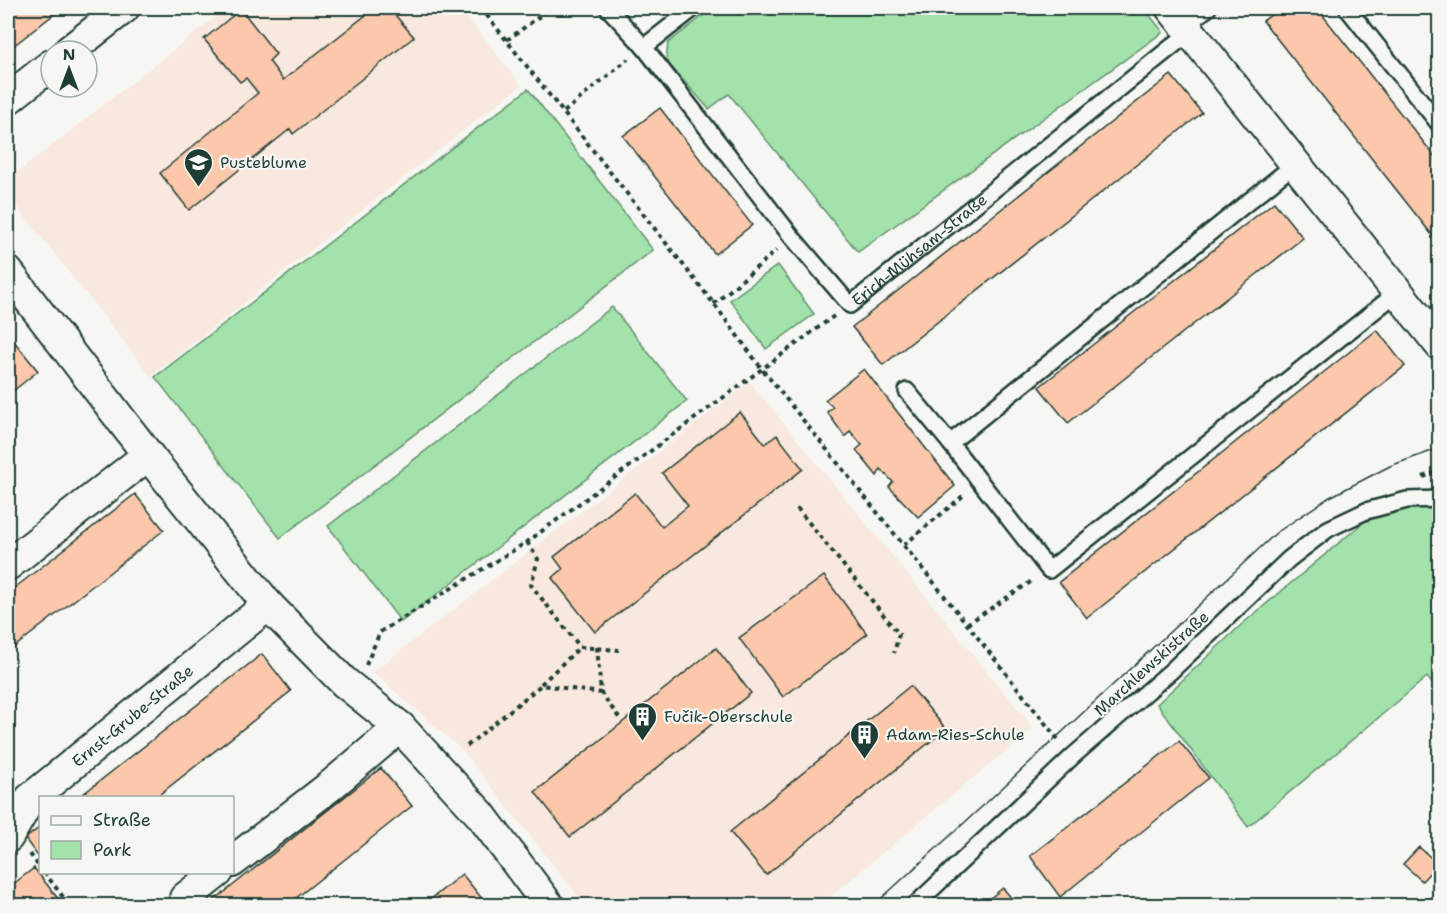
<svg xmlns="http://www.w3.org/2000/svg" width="1447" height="913" font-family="'Shantell Sans',sans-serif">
<rect width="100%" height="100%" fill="#f6f6f2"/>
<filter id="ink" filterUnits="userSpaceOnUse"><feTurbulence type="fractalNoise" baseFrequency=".0167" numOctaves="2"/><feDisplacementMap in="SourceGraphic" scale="12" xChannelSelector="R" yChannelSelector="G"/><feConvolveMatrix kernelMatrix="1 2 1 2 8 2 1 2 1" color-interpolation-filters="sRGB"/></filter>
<g filter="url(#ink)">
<path fill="#f8e8dd" d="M227 8H460L521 85 151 376 8 195V180Z
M750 382 1033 728 820 905H585L463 751 373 672Z"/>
<path fill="#a3e2ab" stroke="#619070" stroke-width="1.5" d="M713 8H1144L1163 32 858 252 729 94 709 109 666 61 668 43Z
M528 89 653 250 280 538 155 377Z
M778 265 814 314 766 349 730 300Z
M612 307 687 401 401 622 328 526Z
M1439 493V692L1427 677 1248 827 1157 704 1241 625 1364 522Z"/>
<path fill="#fbc8ab" stroke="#1f3d34" stroke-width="1.5" d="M8 8H62L8 50Z
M375 8H389L414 37 293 134 290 129 189 210 160 173 258 93 246 78 240 82 204 39 241 9 276 54 269 61 283 80Z
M1280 8H1317L1440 163V245L1263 21Z
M1171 75 1202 113 883 365 852 327Z
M660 108 752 225 715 254 623 136Z
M1274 202 1303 238 1068 423 1039 387Z
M1377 330 1405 366 1087 618 1059 582Z
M9 335 38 371 8 395V336Z
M864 369 955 486 918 517 889 487 893 482 881 469 877 476 856 450 862 445 850 431 845 437 827 412 833 407 825 400Z
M740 412 765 444 777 435 803 469 595 632 552 578 563 569 554 557 635 493 662 527 688 506 662 473Z
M135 494 164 530 8 652V593Z
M824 576 867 634 783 697 739 638Z
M716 648 751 693 570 837 535 792Z
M262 654 291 691 155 798H78Z
M910 686 946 729 766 875 730 832Z
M1179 741 1209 778 1060 897 1030 856Z
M381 768 412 806 286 906H207Z
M40 827V859L25 839Z
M1419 847 1438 864 1422 881 1403 864Z
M34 868 63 905 62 906H8V888Z
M462 874 488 906H426L425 904Z
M1003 888 1018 906H980Z"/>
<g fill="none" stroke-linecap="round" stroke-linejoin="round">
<defs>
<g id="service">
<path id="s1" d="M608 8 644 47 792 237 850 305 1190 32"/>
<path d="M1347 8 1440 125"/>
<path d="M1185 25 1208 8"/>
<path d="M644 47 694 8"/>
<path d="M1295 164 950 443 1049 570 1398 292"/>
<path d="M907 391 950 443"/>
<path d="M914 906 1073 756 1171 671 1289 559 1328 529 1366 511 1407 500 1440 499"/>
</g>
<g id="minor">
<path d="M1171 8 1440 345"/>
<path d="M69 51 124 8"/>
<path d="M8 99 51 65"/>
<path d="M8 272 148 455 268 605 344 682 400 727 480 814 549 906"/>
<path d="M8 565 148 455"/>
<path id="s2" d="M8 837 30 799 268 605"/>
<path d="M232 862 329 787 400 727"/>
<path d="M185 898 218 872"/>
</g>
</defs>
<use href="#service" stroke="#1f3d34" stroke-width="20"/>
<use href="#minor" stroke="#1f3d34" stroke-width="34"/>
<path stroke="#1f3d34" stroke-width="4" stroke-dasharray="4.5 4.5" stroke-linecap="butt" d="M481 8 714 304 762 369 967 624 1060 742
M507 40 551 8
M564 112 628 59
M714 304 777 250
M1423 477 1440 471
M797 508 899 634 894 653
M527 542 538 559 531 585 580 647 619 650
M904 545 964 495
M967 624 1032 581
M597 647 601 693 620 719
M366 665 380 632 527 542 834 316
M541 684 580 647
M467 746 541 685 601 693
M30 854 40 868
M44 872 70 906"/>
<use href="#service" stroke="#f6f6f2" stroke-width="15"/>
<use href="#minor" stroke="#f6f6f2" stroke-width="30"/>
<path stroke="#1f3d34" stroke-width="1.5" d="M873 906 986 803 1276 533 1328 498 1390 466 1440 448"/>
</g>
</g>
<defs>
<symbol id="school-pin" viewBox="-11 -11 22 30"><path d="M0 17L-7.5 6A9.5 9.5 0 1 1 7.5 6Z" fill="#1f3d34" stroke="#f6f6f2"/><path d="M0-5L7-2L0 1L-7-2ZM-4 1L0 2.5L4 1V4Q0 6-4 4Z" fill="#fff"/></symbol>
<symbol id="building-pin" viewBox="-11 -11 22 30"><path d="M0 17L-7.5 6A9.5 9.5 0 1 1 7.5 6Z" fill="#1f3d34" stroke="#f6f6f2"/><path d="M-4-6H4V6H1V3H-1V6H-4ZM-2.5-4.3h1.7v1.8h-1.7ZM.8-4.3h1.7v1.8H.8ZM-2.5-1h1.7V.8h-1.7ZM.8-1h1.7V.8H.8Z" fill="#fff"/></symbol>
</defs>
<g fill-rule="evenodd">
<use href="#school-pin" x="182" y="146" width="33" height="45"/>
<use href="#building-pin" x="626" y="700" width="33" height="45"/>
<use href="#building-pin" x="848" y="718" width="33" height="45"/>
</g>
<g text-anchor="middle" stroke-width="4.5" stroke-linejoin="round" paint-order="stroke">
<g font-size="16" fill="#1f3d34" stroke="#f6f6f2" text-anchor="start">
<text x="220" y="168">Pusteblume</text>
<text x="664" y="722">Fučik-Oberschule</text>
<text x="886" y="740">Adam-Ries-Schule</text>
</g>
<g font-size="16" fill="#1f3d34" stroke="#f6f6f2">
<text dy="6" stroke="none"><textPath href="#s1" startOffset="472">Erich-Mühsam-Straße</textPath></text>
<text transform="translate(1151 663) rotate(-42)" y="6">Marchlewskistraße</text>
<text dy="6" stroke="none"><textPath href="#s2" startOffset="176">Ernst-Grube-Straße</textPath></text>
</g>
</g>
<rect width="1447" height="913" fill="none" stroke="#f6f6f2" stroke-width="30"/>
<rect x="15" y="15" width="1417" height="883" fill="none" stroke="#1f3d34" stroke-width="2" filter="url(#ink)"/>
<rect x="39" y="796" width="195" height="78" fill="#f6f6f2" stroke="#a0aca6" stroke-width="1.5"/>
<rect x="51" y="816" width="30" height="9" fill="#f6f6f2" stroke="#a0aca6" stroke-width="1.5"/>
<text x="93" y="826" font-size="18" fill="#1f3d34">Straße</text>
<rect x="51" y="841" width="30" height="18" fill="#a3e2ab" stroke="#a0aca6" stroke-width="1.5"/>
<text x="93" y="856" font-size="18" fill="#1f3d34">Park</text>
<g transform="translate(69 69)"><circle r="28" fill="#f6f6f2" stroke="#a0aca6" stroke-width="1.5"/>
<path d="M0-4.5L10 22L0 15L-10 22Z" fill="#1f3d34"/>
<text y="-9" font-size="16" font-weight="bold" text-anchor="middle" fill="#1f3d34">N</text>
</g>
</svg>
